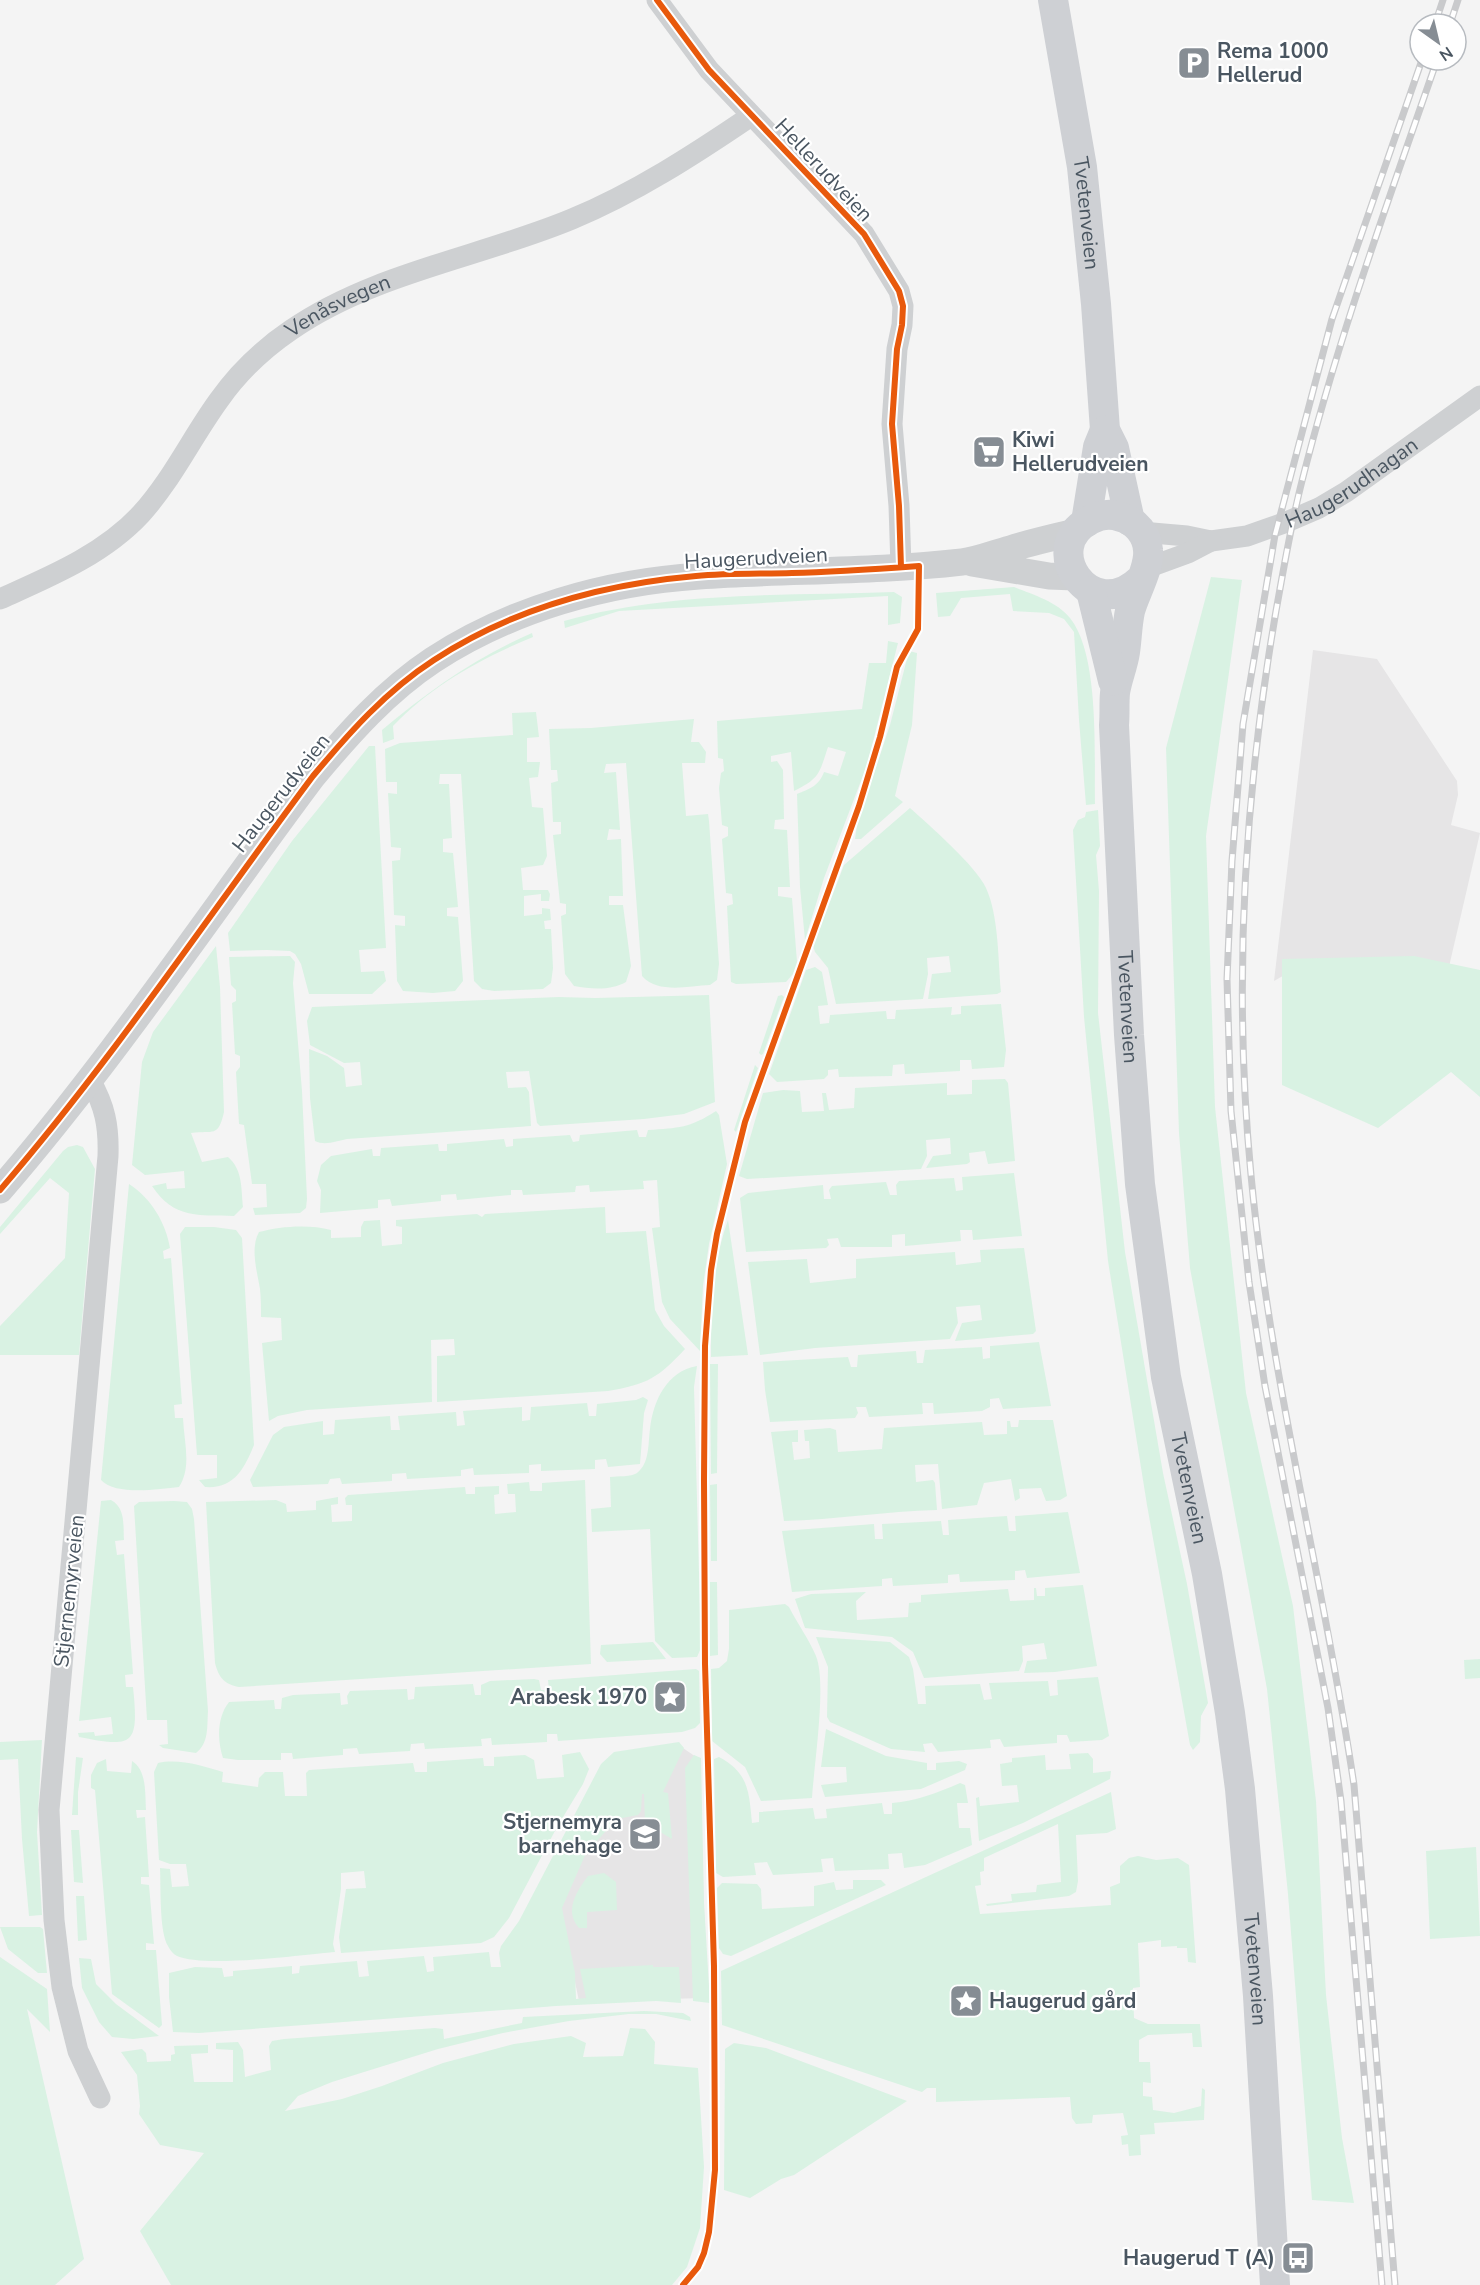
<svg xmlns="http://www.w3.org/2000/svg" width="1480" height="2285" font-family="'Nunito Sans',sans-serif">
<rect width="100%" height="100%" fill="#f4f4f4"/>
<path fill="#e6e5e6" d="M1313 650 1377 659 1457 781 1458 795 1451 825 1480 833 1448 971 1288 973 1274 981Z
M680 1746 699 1759 707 1998 579 2001 560 1910 618 1756Z"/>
<path fill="#d9f2e3" d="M1211 577 1242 580 1206 836 1215 1107 1246 1393 1293 1606 1316 1801 1326 1995 1342 2138 1354 2203 1312 2200 1288 1894 1267 1689 1190 1268 1179 1133 1166 748Z
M1014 587C1033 595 1056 601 1070 618 1100 655 1094 755 1095 804L1086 805 1079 720 1074 632 1064 619 1049 613 1013 611 1010 594 961 598 950 616 938 617 936 593Z
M894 592 902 597 900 623 888 625V596L619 611 565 628 564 621C671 591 784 596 894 592Z
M532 633 533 637C482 658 432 685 393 726L394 739 383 743 382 730C430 690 475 658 532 633Z
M888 641 898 643 867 765 824 878 805 940 800 887 797 794C809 789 819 786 824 772L838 776 846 752 828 747C819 774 820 778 794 791L791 752 771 756V762L777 761 783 770 784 819 775 820 774 829 787 830 790 887H778V896L792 898 797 962 793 974 786 982 736 984 731 982 727 906 733 904 732 894 726 893 722 839 728 836V827L722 825 719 788 721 773 724 771 723 759 718 758 717 721 862 709 869 663H886Z
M909 651 917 653 912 725 895 796 903 802 861 839H855L857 825 890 725Z
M536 712 539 737 527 738V762H540L538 777 529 778 532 807 543 808 547 856 543 865 521 868 523 890H548L550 894 549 901H541V894L524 896V916L542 914V908L550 909 551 920 544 921 545 929H551L553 968 551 983 543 989 494 991 482 989 474 981 461 774H440L439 784H449L452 838 443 839V852L453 853 458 907 447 908V916L458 917 463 981 455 991 433 993 403 991 397 981 395 925 405 926V916L394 915 392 861 400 860 401 848 391 847 388 793 397 794V782H386L385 749 400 743 513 735 512 713Z
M694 719 691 742H699L706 752 705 763H682L686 816 708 814 709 821 719 964 717 980 710 985C688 986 658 994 642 976L626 763 606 764 604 773 616 772 620 830 609 829 607 840 621 839 623 896H609V905H623L631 966 626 982C610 991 591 989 574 986L565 974 561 916 566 914V904L560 903 553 835 561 834V822H553L551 783 558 781 557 770H551L549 729 591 728Z
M369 746H375L386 948 359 950 361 972 384 971 386 981 372 994H309L301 964 295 954 290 951 267 950 230 951 228 933 292 841Z
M910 808C928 824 977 867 986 888 999 916 998 961 1001 992L997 994 928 999 932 974 951 972 949 956 927 958 928 974 923 999 836 1004 828 968 815 952 813 946 844 865Z
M1098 810 1100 846 1096 855 1099 891 1098 1013 1125 1252 1163 1473 1187 1584 1208 1703 1201 1716 1200 1742 1193 1750 1190 1745 1147 1505 1108 1261 1084 1017 1073 830 1078 820 1085 817 1086 812Z
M216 946 220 987 224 1112C218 1138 214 1130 191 1133L202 1162 228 1157C243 1170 241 1188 243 1207L234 1216C198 1215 174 1219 152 1186L166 1183 167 1189 185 1188 184 1171 145 1175 132 1165 142 1062 153 1032Z
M290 956 295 962 293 983 302 1091 307 1199 306 1208 300 1213 255 1215 253 1208 267 1207 266 1184H252L244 1125 239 1124 236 1072 240 1067V1056L235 1054 232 1003 236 1001V990L231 985 229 957Z
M1414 956 1480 970V1097L1451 1072 1378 1128 1282 1085V959Z
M815 967 822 972 828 1005 818 1006 820 1024 829 1023 830 1015 886 1011 887 1019H895L896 1010 952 1007 951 1015 961 1014V1006L1001 1004 1006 1050 1004 1067 972 1069 971 1060H960V1071L905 1074 904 1064 893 1065 892 1076 839 1077 838 1069 828 1070V1075L824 1079 777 1082 769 1074 806 970Z
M709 995 715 1102 684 1114 644 1119 540 1126 537 1123 529 1071 506 1072 508 1088 526 1087 529 1092 531 1126 347 1139C337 1141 325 1146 315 1141L310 1098 309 1049 327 1056 344 1068 346 1087 362 1085 360 1062 344 1063 310 1045 307 1021 312 1007 559 997 595 998Z
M782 995 784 997 763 1054 761 1055 759 1053 778 996Z
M755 1065 758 1068 736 1132 734 1130Z
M1005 1079 1008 1083 1015 1161 988 1164 985 1151 969 1153 970 1162 967 1164 926 1168 933 1156 951 1154 950 1138 926 1140 927 1156 921 1169 747 1179 739 1176 763 1093 783 1090 800 1091 802 1112 824 1111 822 1093H826L829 1110 854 1108 855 1088 947 1083V1095L972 1094V1080Z
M716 1111 719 1115 727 1164 709 1244 703 1286 700 1351 670 1319 662 1302 652 1228 660 1227 657 1180 643 1181 644 1189 590 1192 589 1185 576 1186 575 1192 523 1195 522 1190H511V1195L457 1200 456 1194 441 1195V1201L392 1206 390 1199 378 1200V1208L320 1213 321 1190 317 1181 321 1165 331 1156 372 1149 373 1156H380L381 1148 438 1144 439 1151H447V1144L504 1139 506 1147 513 1146V1139L570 1135 573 1142 579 1141 580 1135 637 1130 639 1137H646L648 1130C678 1128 690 1128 716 1111Z
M77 1145 83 1147 95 1169 79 1355H0V1326L65 1258 69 1193 50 1178 0 1234V1227L63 1151 68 1147Z
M1014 1173 1022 1236 973 1240 972 1230H960L961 1241 905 1246V1234L892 1235V1247H841L838 1238 827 1239 829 1245 826 1248 746 1252 740 1198 748 1193 823 1185 824 1199H831L829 1190 832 1186 886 1182 890 1195H897L896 1185 899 1181 954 1178 956 1191 963 1190 962 1177Z
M129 1184C151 1198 166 1223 170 1248L163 1251 164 1259 171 1258 182 1404 174 1405 175 1418H183C184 1442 192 1467 179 1487 158 1489 116 1496 101 1480Z
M605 1207 606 1233 646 1231 655 1310 664 1326 685 1349C658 1378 648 1384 608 1391L437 1402V1356L455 1355 454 1339 431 1340 432 1402 307 1410 278 1416 269 1421 262 1343 282 1340 281 1318 261 1317C261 1308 261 1298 260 1289 257 1271 250 1248 259 1232 280 1226 310 1224 331 1230V1238L361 1237V1227L364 1221 380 1220 382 1246 402 1244V1227L396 1226V1220L477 1214 482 1217 485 1214Z
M728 1220 748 1355 711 1357C711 1312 712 1263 728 1220Z
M185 1227H214L236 1230 242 1238 254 1445C244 1469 234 1489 205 1487L199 1480 217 1478V1455H197L180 1234Z
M1024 1248 1036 1331 1033 1334 955 1341 962 1323 982 1320 980 1305 956 1307 958 1323 950 1339 815 1348 760 1355 748 1262 807 1259 810 1283 856 1278V1259L955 1252 956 1265 981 1262 980 1250Z
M1039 1342 1051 1406 1003 1409 999 1398 990 1399V1407L982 1411 934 1414 933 1403H922L923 1414 869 1417 866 1407H856L858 1413 855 1418 770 1422 765 1390 763 1362 848 1357 851 1367H857L858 1355 916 1351 917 1363H923L925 1350 982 1347 983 1359 990 1358V1346Z
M710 1364H718L717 1473 711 1474Z
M697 1366 694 1387 701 1648 697 1657 672 1658 655 1641 650 1529 592 1532 591 1509 611 1507 610 1477C618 1476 631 1477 637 1473 650 1463 648 1443 650 1429 653 1401 667 1371 697 1366Z
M643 1397 648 1400 644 1413 640 1464 608 1467 606 1459 595 1460V1469L541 1471V1464L529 1465V1473L474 1475 473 1468 461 1470V1476L407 1479 406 1473 392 1474V1481L342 1484 340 1478 330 1479 328 1484 253 1487 250 1480 273 1435 284 1427 323 1421V1435L334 1434 335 1420 390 1416 391 1430H400L398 1416 456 1412 457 1426 465 1425 463 1411 522 1407V1421L530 1420 531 1407 587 1403 589 1416H596L597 1404 636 1400Z
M1019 1420H1053L1067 1496 1060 1500 1046 1501 1041 1488 1019 1489 1020 1498 1015 1501 1011 1479 984 1483 977 1505 942 1509 938 1464 915 1465 916 1482 933 1480 935 1483 937 1510C886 1511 835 1520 784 1521L771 1432 798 1430V1442H792L794 1460 810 1458 809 1441H805L804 1430 830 1428 836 1430 838 1452 882 1449 884 1428 982 1422 984 1435 1007 1434V1421H1010L1011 1427H1018Z
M585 1480 591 1664 239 1687C224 1684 219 1678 215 1663L206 1502 276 1500 286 1504 287 1512 316 1510V1501L338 1497V1504L331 1505 332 1522 352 1521V1505H346L345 1498 348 1495 465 1487 466 1494H475V1487L499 1486V1494L494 1495 495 1514 516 1512 515 1494H508L507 1484 529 1482 530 1491H542V1483Z
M717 1484V1561H711L710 1485Z
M111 1500C126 1508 123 1526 124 1540L115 1541 117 1555 124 1554 133 1674 125 1675 126 1687H133C139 1745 134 1748 79 1737L78 1733 94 1732 95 1736 113 1734 111 1717 79 1721 101 1501Z
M174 1501 187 1502 192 1509 194 1519 208 1711C207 1727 209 1743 196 1753L163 1748 159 1745 168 1744 167 1720H147L134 1506 139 1502Z
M1068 1512 1080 1573 1027 1578 1025 1570 1015 1571V1580L960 1582 959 1574 948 1575V1583L893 1586 892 1578 882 1579V1586L792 1592 782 1531 874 1524 875 1539H883L882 1524 941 1521 943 1535H949L948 1520 1007 1516 1009 1531H1016L1015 1516Z
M710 1582H717L718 1655 710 1656Z
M1083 1585 1097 1666 1055 1672 1024 1673 1027 1661 1047 1659 1044 1643 1022 1646 1023 1661 1019 1671 924 1678 913 1652 892 1637 805 1628 795 1599 811 1594 866 1592 856 1601 857 1620 908 1617 909 1603 921 1602V1595L1008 1589 1010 1601 1034 1600V1588H1036L1037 1596H1045V1588Z
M785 1604 789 1607C797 1623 809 1639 816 1656 827 1683 814 1765 812 1798L761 1801 745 1767 712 1741 711 1669 719 1668 727 1661 729 1649V1610Z
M816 1637 890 1642 909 1657 913 1669 918 1704H926L925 1686 980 1684 984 1700 992 1699 989 1683 1048 1681 1050 1696 1058 1695 1057 1680 1098 1677 1109 1736 1102 1740 1070 1742 1067 1735H1057V1743L1004 1747 1000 1739 990 1740 991 1748 938 1752 932 1743 923 1744 925 1752 891 1749 830 1722 827 1717 828 1667Z
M653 1642 666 1659 607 1662 600 1654 601 1645Z
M1480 1659V1678L1465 1679 1464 1660Z
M696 1669 699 1671 700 1723 695 1728 682 1732 558 1741 557 1734H547V1742L492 1745 491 1738 481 1739 482 1746 425 1749 424 1743 411 1744 410 1751 359 1754 357 1748 343 1749V1755L293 1759 292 1753H281V1760H238L223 1758C217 1740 217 1717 229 1702L274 1700 275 1709H281L282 1698 293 1695 340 1693 341 1705 348 1704 347 1696 350 1691 407 1689 408 1700 414 1699 415 1687 473 1684 475 1695H481V1685L490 1681 534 1679 539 1680 541 1690H549L548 1680Z
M826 1729 886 1756 927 1763V1770H936V1763L959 1761 967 1764 965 1770 921 1789 825 1797 821 1785 847 1782 846 1767H821Z
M42 1740 37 1832 42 1915 29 1916 22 1839 18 1759 0 1760V1742Z
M679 1742 684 1748 663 1792 668 1793 672 1839 645 1823 644 1794H642L641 1811 638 1815 622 1818 605 1832 586 1853 562 1908 575 1973 576 1999 586 1998 580 1969 653 1965V1967H679L681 2003 656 2001 556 2006 199 2033 173 2032 169 1997V1973L195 1967 222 1968 224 1977 233 1976V1971L292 1966V1974L299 1973 300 1966 357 1961 359 1977 369 1976 367 1961 424 1956 427 1972 434 1971 433 1957 489 1952 491 1967H501L499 1953 501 1946 519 1921 601 1764 614 1752Z
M580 1752 589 1769 583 1784 557 1827 509 1918 494 1937 481 1943 341 1953 339 1937 346 1889 366 1888 364 1871 341 1873V1889L333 1944 335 1952C301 1955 204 1968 177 1956 173 1954 170 1950 168 1946 159 1932 161 1885 160 1868L170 1869 172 1887 189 1886 186 1864H170L159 1860 154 1772 158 1763C178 1758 204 1766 223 1772L222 1782 258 1787 259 1778 265 1772H283L285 1796H307L306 1773 309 1770 413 1763 415 1772H427V1762L483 1758 484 1766H494V1757L525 1755 534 1760 537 1779 564 1777 562 1755Z
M1088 1753 1093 1759V1773L1111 1771 1110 1779 1023 1823 979 1841 976 1798 979 1797 980 1806 1019 1802 1017 1785 1002 1786 1000 1764 1012 1762V1758L1045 1755 1046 1770 1071 1769 1069 1754Z
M694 1755 701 1758 704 1903 710 2003 693 2001 685 1768Z
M76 1757 83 1758 78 1792V1815H72Z
M719 1757C749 1773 749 1792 752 1823L759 1822V1812L813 1808 815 1819 827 1818 826 1809 882 1803 884 1814H892V1803C916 1801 937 1793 960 1783L965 1785 968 1803H957L959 1828H970L972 1845 925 1865 904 1868 902 1853 888 1854 889 1869 835 1871 833 1858 821 1859 823 1872 773 1875 767 1862 754 1863 756 1875 723 1877 716 1873 714 1759Z
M106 1759 107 1771 131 1773 132 1761C147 1770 145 1794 146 1810H136L137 1818 145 1817 149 1877H141V1884L149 1885 154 1944 146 1943V1950H156L162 2025 159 2028 112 1994 95 1790 91 1788V1775L97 1763Z
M1111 1792 1116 1829 1107 1833 1076 1835 1078 1881 1076 1892 1069 1896 987 1906 986 1904 1012 1901 1011 1894 1036 1892 1037 1885 1061 1882 1058 1824 984 1858V1871L980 1872 981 1885 975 1886 980 1914 1111 1905 1110 1887 1120 1883V1866L1129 1858 1138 1856 1156 1860 1178 1858 1189 1865 1196 1963 1188 1962 1187 1948H1177V1946L1161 1947V1940L1138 1943 1140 1987 1133 1988 1134 2018 1148 2024H1200L1202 2047H1193L1192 2033 1148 2035 1139 2040V2062H1150L1151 2083 1143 2082V2096L1152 2097 1153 2110 1174 2113 1201 2106 1202 2088 1205 2090 1204 2120 1154 2123 1155 2134 1140 2135 1141 2155 1129 2156 1128 2144 1122 2145 1121 2136 1128 2135 1123 2113 1093 2115 1092 2123 1076 2124 1072 2118 1070 2097 936 2102V2088H927L922 2092 722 2025 721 1971Z
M71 1830H79L83 1883 74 1882Z
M1476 1847 1480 1936 1430 1939 1426 1851Z
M604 1873 616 1882 617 1910 587 1912V1928H579C564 1911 576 1892 588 1876Z
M853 1880H881L886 1885 731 1956 723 1954 719 1948 717 1888 722 1883 757 1884 761 1889 762 1909 814 1906V1886L834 1882 836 1890 853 1889Z
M76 1896H84L87 1940 78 1941Z
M0 1927H40L43 1929 47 1973H38L8 1949Z
M0 1957 47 1989 50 2032 27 2009 84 2259 55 2285H0Z
M79 1958 91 1959 96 1984 116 2004 159 2036 133 2039 112 2037 99 2022 82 1988Z
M644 2011 683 2013 690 2017 691 2021 656 2014H629L569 2021 503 2033 438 2049 332 2082 298 2096 285 2111 342 2099 382 2086 443 2063 514 2044 571 2036 586 2043 583 2057 623 2056 630 2028 645 2029 655 2042 654 2064 698 2068 704 2167 700 2228 687 2267 672 2285H171L140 2231 204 2153 160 2145 139 2114 140 2106 137 2075 121 2052 142 2049 146 2053 147 2062 171 2061V2055L175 2054 174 2046 208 2045V2053L191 2054 194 2082H233V2050L216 2049V2043L238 2042 243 2050 245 2077 271 2070 269 2046 272 2041 284 2039 435 2028 443 2029 444 2039 522 2023 523 2017Z
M734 2043 766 2048 907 2101 794 2175 781 2179 750 2198 724 2190 725 2049Z"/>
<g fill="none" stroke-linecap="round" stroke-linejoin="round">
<g stroke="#ced0d2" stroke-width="21">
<path d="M657 0 709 70 864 234 899 291 903 306 902 325 897 349 892 424 899 506 901 567"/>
<path id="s1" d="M1141 532 1187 536 1211 541 1247 536 1284 523 1319 508 1346 492 1480 396"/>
<path d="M1147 568 1188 553 1211 541"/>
<path id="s2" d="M0 599C49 577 103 555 141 514 172 480 192 437 219 400 238 373 263 349 291 330 373 273 481 257 572 219 635 193 695 154 751 116"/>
<path d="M90 1080C105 1106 109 1126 108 1156L49 1810 54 1920 62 1987 78 2051 100 2098"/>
</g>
<path stroke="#ced0d2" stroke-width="27" d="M972 563 1049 576 1075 577
M0 1190C113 1059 209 915 313 776 349 733 386 691 433 660 511 609 607 582 699 576 786 570 875 572 962 562 978 560 995 553 1010 549 1032 542 1054 537 1076 532"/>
<g stroke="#ced0d4" stroke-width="30">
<path id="s3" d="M1053 0 1082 167 1096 304 1105 430 1114 448 1130 521"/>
<path d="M1086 522 1098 447 1105 430"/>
<path id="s4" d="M1141 579C1090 628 1038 546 1090 520 1099 515 1111 513 1121 517 1136 521 1147 535 1148 550 1150 568 1135 593 1130 611 1127 625 1127 639 1125 652 1123 666 1117 679 1115 693 1114 703 1115 714 1114 725L1129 1035 1140 1184 1166 1377 1207 1574 1230 1713 1240 1789 1258 1996 1275 2285"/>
<path d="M1091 591 1113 681"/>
</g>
<defs>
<path id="rail" d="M1435 24 1443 0
M1450 24 1458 0
M1382 2285 1341 1801 1328 1708 1265 1386 1249 1282 1231 1111 1227 979 1232 861 1243 724 1275 535 1332 319 1422 60
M1395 2285 1354 1785C1324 1581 1270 1380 1251 1175 1233 987 1244 797 1276 611 1284 567 1291 524 1302 481 1338 338 1389 199 1437 60"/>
</defs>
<use href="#rail" stroke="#c9cacc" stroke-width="7"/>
<use href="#rail" stroke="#fff" stroke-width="4.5" stroke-dasharray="14" stroke-linecap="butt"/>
<defs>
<path id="cycleway" d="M657 0 709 70 864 234 899 291 903 306 902 325 897 349 892 424 899 506 901 567
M0 1190C113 1059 209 915 313 776 349 733 386 691 434 660 512 609 604 584 696 576 728 573 760 574 792 573 834 572 877 569 919 566L918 629 897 667 880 737 859 806 745 1122 717 1234 711 1270 705 1346 704 1480 705 1664 714 1966 715 2170 709 2232 704 2253 698 2267 683 2285"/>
</defs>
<use href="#cycleway" stroke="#fff" stroke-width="10"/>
<use href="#cycleway" stroke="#e8590c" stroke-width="6"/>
</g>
<defs>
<symbol id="parking-square" viewBox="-11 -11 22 22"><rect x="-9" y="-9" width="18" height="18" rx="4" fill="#868d94" stroke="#fff"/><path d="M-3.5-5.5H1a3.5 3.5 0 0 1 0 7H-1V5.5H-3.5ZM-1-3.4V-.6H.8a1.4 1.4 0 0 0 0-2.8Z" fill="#fff"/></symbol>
<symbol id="supermarket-square" viewBox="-11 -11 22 22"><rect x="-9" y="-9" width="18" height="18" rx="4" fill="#868d94" stroke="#fff"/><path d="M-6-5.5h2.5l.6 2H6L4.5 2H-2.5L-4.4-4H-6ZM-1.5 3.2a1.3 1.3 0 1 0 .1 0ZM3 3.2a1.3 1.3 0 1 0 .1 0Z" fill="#fff"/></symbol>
<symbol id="sight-square" viewBox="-11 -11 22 22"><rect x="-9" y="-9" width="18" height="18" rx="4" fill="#868d94" stroke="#fff"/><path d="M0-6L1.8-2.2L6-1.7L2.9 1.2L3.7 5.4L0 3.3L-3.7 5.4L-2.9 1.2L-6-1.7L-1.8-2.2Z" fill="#fff"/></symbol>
<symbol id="school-square" viewBox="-11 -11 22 22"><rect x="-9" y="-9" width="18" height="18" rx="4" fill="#868d94" stroke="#fff"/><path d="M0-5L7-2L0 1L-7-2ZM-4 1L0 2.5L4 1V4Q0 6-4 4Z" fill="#fff"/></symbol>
<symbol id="bus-square" viewBox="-11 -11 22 22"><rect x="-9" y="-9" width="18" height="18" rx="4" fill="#868d94" stroke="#fff"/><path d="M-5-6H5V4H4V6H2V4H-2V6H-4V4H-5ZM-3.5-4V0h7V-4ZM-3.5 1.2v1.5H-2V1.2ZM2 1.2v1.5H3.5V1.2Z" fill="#fff"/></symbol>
</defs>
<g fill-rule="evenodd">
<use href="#parking-square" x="1175" y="44" width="38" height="38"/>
<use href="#supermarket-square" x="970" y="433" width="38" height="38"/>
<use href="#sight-square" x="651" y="1678" width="38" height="38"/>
<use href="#school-square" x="626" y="1815" width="38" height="38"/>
<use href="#sight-square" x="947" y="1982" width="38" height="38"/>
<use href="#bus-square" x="1279" y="2239" width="38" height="38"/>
</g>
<g text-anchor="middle" stroke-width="4.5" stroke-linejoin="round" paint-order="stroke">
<g font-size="21" font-weight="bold" fill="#4a5661" stroke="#fff" text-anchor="start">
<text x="1217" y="58">Rema 1000<tspan x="1217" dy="24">Hellerud</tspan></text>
<text x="1012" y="447">Kiwi<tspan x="1012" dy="24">Hellerudveien</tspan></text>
<text x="647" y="1704" text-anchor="end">Arabesk 1970</text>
<text x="622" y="1829" text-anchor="end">Stjernemyra<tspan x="622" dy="24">barnehage</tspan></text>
<text x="989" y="2008">Haugerud gård</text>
<text x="1275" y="2265" text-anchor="end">Haugerud T (A)</text>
</g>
<g font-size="21" fill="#4a5661" stroke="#fff">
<text transform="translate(824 170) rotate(47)" y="7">Hellerudveien</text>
<text dy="7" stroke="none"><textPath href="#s3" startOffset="216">Tvetenveien</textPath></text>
<text dy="7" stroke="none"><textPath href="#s2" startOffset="458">Venåsvegen</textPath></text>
<text dy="7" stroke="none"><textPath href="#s1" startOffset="225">Haugerudhagan</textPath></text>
<text transform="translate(756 558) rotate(-3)" y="7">Haugerudveien</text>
<text transform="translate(281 793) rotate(-52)" y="7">Haugerudveien</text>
<text dy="7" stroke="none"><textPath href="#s4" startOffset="681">Tvetenveien</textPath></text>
<text dy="7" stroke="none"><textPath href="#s4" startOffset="1167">Tvetenveien</textPath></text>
<text transform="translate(69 1591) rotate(-84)" y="7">Stjernemyrveien</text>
<text dy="7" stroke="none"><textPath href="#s4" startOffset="1653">Tvetenveien</textPath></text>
</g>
</g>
<g transform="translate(1438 42) rotate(146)"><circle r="28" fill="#ffffff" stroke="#b7bbc0" stroke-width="1.5"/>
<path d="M0-4.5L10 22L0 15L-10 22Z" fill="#868d94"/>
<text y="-9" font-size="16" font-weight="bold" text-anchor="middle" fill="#4a5661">N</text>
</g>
</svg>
